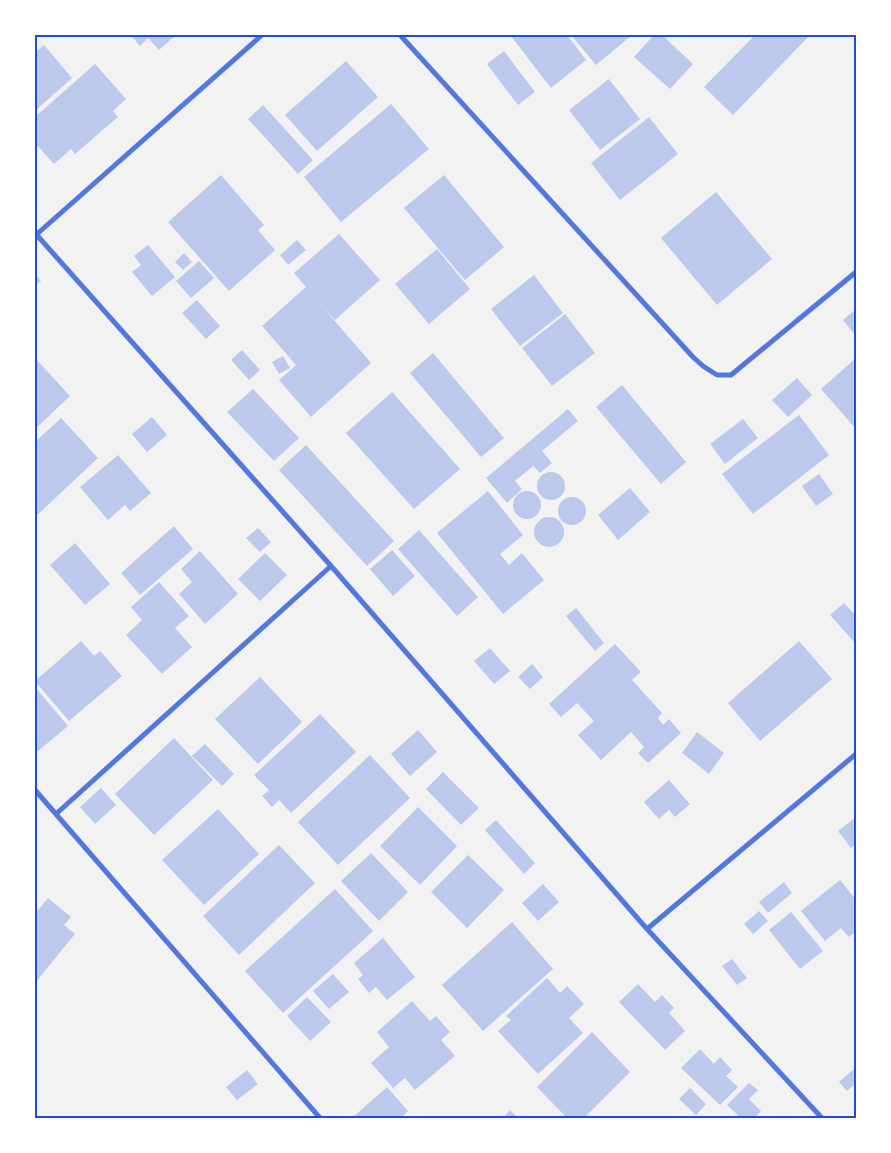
<svg xmlns="http://www.w3.org/2000/svg" width="891" height="1153" font-family="Rubik,sans-serif">
<rect width="100%" height="100%" fill="#f2f2f2"/>
<path fill="#bdc9ec" d="M131 35H176L159 50 148 38 140 46Z
M510 35H567L586 60 551 88Z
M571 35H632L596 65Z
M654 35H662L693 64 670 89 634 57Z
M755 35H810L733 115 704 87Z
M44 45 72 78 35 111V53Z
M504 51 535 92 518 105 487 64Z
M346 61 378 97 317 151 285 115Z
M95 64 126 99 113 111 118 117 75 154 71 149 54 164 35 143V117Z
M609 79 640 119 600 150 569 110Z
M391 104 429 149 341 222 304 177Z
M263 105 313 160 298 174 248 119Z
M649 117 678 154 620 200 591 163Z
M221 175 264 225 258 230 275 250 229 291 168 222Z
M444 175 504 247 465 280 404 208Z
M716 192 772 259 717 305 661 238Z
M339 234 380 280 335 320 321 305 371 363 311 417 279 380 296 365 262 326 306 287 294 273Z
M297 240 306 250 288 265 280 255Z
M148 245 175 277 152 296 132 272 141 265 134 256Z
M437 249 470 289 429 324 395 284Z
M184 253 192 262 183 270 175 262Z
M199 261 214 278 191 298 176 281Z
M35 274 41 281 35 285Z
M534 275 563 313 520 346 491 309Z
M197 300 220 326 206 339 182 313Z
M856 309V336L843 320Z
M565 314 595 353 552 386 522 348Z
M242 350 260 370 249 380 231 360Z
M433 353 504 438 481 457 410 373Z
M283 356 290 368 279 374 272 362Z
M35 358 70 396 35 429Z
M856 358V429L821 389Z
M797 378 812 395 788 417 772 400Z
M622 385 686 462 661 484 596 407Z
M253 389 299 438 274 461 227 412Z
M392 392 460 469 414 509 346 433Z
M568 409 578 421 542 451 552 463 540 473 533 466 515 481 522 489 507 503 486 478Z
M799 415 829 455 753 514 722 474Z
M152 417 167 435 147 452 132 434Z
M61 418 98 458 35 517V442Z
M743 419 758 438 725 464 710 444Z
M306 445 394 541 367 566 279 470Z
M118 455 151 493 130 511 125 505 108 520 80 487Z
M537 486a14 14 0 1 1 28 0a14 14 0 1 1-28 0Z
M819 474 833 494 816 506 802 486Z
M630 488 650 512 618 540 598 515Z
M488 491 523 535 500 554 509 565 522 553 544 580 503 614 437 533Z
M513 505a14 14 0 1 1 28 0a14 14 0 1 1-28 0Z
M558 511a14 14 0 1 1 28 0a14 14 0 1 1-28 0Z
M534 532a15 15 0 1 1 30 0a15 15 0 1 1-30 0Z
M174 526 193 549 140 595 121 573Z
M258 528 271 542 260 552 246 538Z
M419 530 478 597 457 616 398 549Z
M75 543 110 584 85 605 50 565Z
M392 550 415 576 393 596 370 569Z
M200 551 238 594 205 624 179 594 192 582 181 569Z
M265 553 287 575 260 601 238 579Z
M159 582 189 616 175 628 192 647 162 674 126 635 142 620 131 607Z
M844 603 856 616V644L830 615Z
M576 608 604 643 595 651 566 616Z
M81 641 94 656 100 651 122 676 69 721 35 681Z
M799 641 832 679 760 741 728 703Z
M615 644 641 672 632 680 662 713 658 718 663 725 669 719 681 733 648 763 638 753 644 747 631 732 601 760 578 735 594 721 577 703 561 717 549 704Z
M490 648 510 671 494 684 474 661Z
M532 664 543 677 530 689 518 677Z
M260 677 302 722 258 764 215 719Z
M35 687 68 726 38 751 35 747Z
M320 714 356 752 291 813 279 800 272 807 262 796 269 790 254 775Z
M418 730 437 752 410 776 391 754Z
M697 732 724 753 709 774 682 753Z
M174 738 213 780 154 835 115 794Z
M205 744 234 774 222 786 192 756Z
M370 755 410 798 338 865 298 822Z
M443 772 479 808 461 825 426 789Z
M669 780 690 804 675 817 669 810 659 819 644 802Z
M101 788 116 805 95 824 80 807Z
M418 807 457 846 420 885 380 846Z
M218 809 259 854 204 905 162 860Z
M856 817V844L851 848 838 831Z
M496 820 535 863 524 874 485 830Z
M279 845 315 883 239 955 203 916Z
M371 853 408 892 379 921 341 881Z
M468 855 504 890 467 928 431 892Z
M840 880 856 900V931L849 937 841 928 825 941 801 911Z
M784 882 792 893 768 913 759 902Z
M543 884 559 902 538 921 522 903Z
M335 889 373 931 283 1013 245 971Z
M48 898 71 917 64 925 75 934 35 983V914Z
M759 911 768 921 753 934 744 924Z
M791 912 823 951 800 969 769 930Z
M512 922 553 969 483 1031 442 985Z
M383 938 415 977 387 1000 376 987 369 993 358 979 363 975 354 963Z
M732 959 747 978 737 985 722 966Z
M333 974 349 992 329 1009 313 991Z
M547 978 560 993 567 986 584 1004 569 1018 583 1033 538 1074 498 1031 511 1020 506 1016Z
M638 984 655 1002 662 995 674 1008 669 1013 685 1031 665 1050 619 1002Z
M307 997 331 1022 310 1041 287 1016Z
M412 1001 430 1021 436 1016 450 1032 441 1040 455 1056 415 1090 405 1078 393 1088 371 1063 389 1047 377 1032Z
M592 1032 630 1072 584 1118H567L537 1087Z
M700 1049 714 1064 720 1057 732 1070 726 1076 738 1087 720 1105 681 1068Z
M856 1067V1083L847 1091 839 1082Z
M247 1070 258 1084 237 1100 226 1087Z
M749 1083 758 1090 749 1099 761 1111 754 1118H741L727 1105Z
M387 1087 408 1111 401 1118H352Z
M690 1088 706 1104 696 1115 679 1099Z
M510 1110 518 1118H503Z"/>
<g fill="none" stroke-linecap="round" stroke-linejoin="round">
<path stroke="#5277de" stroke-width="5" d="M400 35 693 357 703 366 717 375H731L856 272
M35 233 331 566 647 929 822 1118
M37 234 262 35
M35 790 320 1118
M56 814 331 566
M647 929 856 754"/>
</g>
<rect width="891" height="1153" fill="none" stroke="#ffffff" stroke-width="72"/>
<rect x="36" y="36" width="819" height="1081" fill="none" stroke="#1d4ed8" stroke-width="2"/>
</svg>
